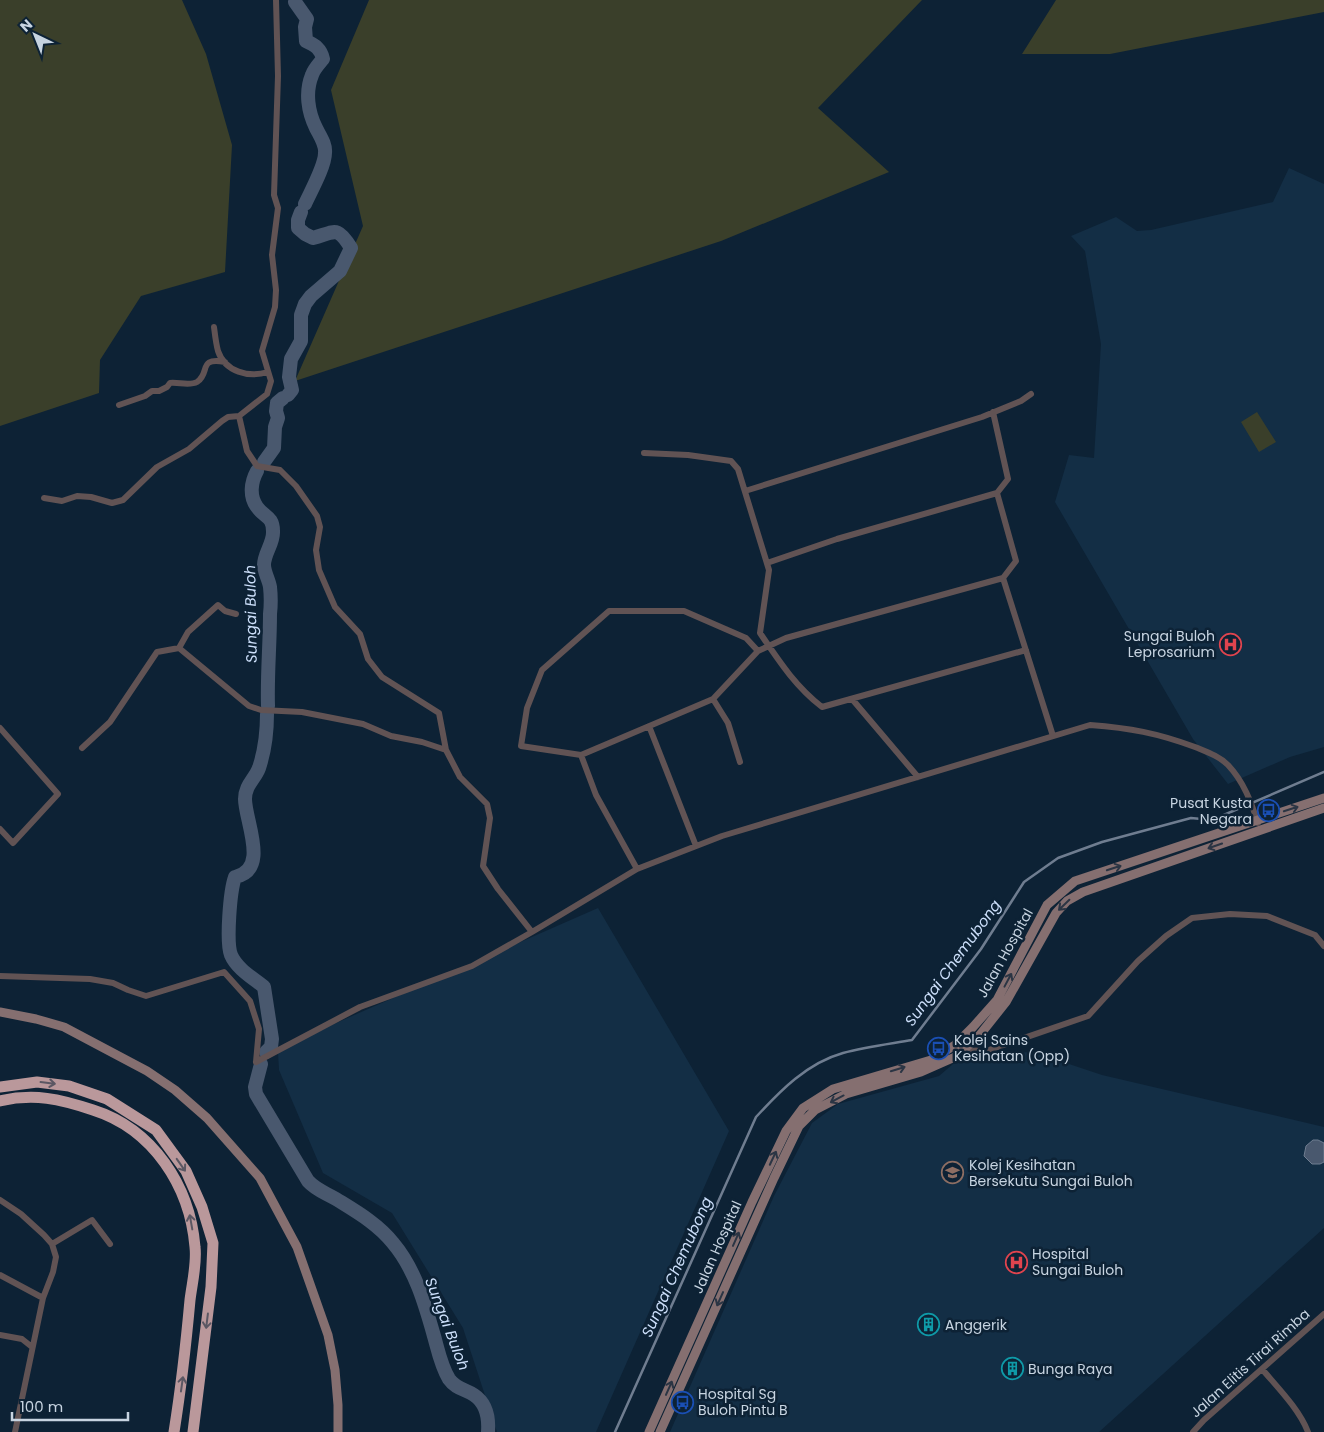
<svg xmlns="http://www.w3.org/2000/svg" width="1324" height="1432" font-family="Poppins,sans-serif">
<rect width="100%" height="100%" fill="#0d2235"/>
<path fill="#132e45" d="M1289 168 1324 184V747L1290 757 1228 784 1193 739 1055 502 1069 455 1094 458 1101 344 1085 251 1071 236 1116 217 1137 231 1151 230 1273 202Z
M598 908 729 1131 596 1432H497L463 1328 392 1213 323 1173 279 1070 278 1052 318 1031Z
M1033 1052 1102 1075 1324 1127V1228L1099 1432H670L774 1196 812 1123 838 1104 939 1076 953 1064 1006 1053Z"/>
<path fill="#3a3f2a" d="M0 0H182L206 54 232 145 225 272 141 296 100 360 99 393 0 426Z
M369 0H922L818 108 889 172 721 241 295 381 363 226 331 90Z
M1056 0H1324V12L1110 54H1022Z
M1257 412 1276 442 1259 452 1241 422Z"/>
<path fill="#49586e" stroke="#6f7d90" d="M1313 1140H1318L1324 1143V1162L1320 1164H1312L1304 1156 1306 1146Z"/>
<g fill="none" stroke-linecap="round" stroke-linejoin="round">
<path stroke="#6f7d90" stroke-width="2.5" d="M295 2V0
M615 1432 756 1117C780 1091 807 1063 843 1053 865 1047 889 1044 912 1040L981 949 1024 882 1058 858 1102 842 1191 818 1212 820 1324 772"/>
<path stroke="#49586e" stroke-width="14" d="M295 2 307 19 305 27 306 41C315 45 321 49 323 59 319 64 314 69 312 75 305 92 308 112 316 128 320 136 326 144 325 153 325 166 311 191 305 204
M288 395 292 390 289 377 291 359 301 341V315L305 304 311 296 340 271 351 248C337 225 335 232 313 238L305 234 298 228V220L301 212
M264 462 274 448 275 427 278 418 276 411 277 403 283 398
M257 471C251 482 249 496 257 507 264 517 273 516 273 531 274 543 264 553 264 565 264 572 269 580 270 587 271 596 271 605 270 614 270 645 267 675 268 706
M266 1052 271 1047 272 1039 264 987C253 978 237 969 231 955 226 942 230 891 235 877 270 870 245 821 245 799 245 785 255 779 259 768 265 750 267 732 267 714
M261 1064 255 1087 256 1094 308 1181C316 1190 326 1193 336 1199 357 1212 378 1224 393 1243 415 1269 425 1304 434 1336 438 1350 441 1366 449 1379 456 1389 465 1389 474 1395 486 1403 489 1418 488 1432"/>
<path stroke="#615354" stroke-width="6" d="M276 0 278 76 274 195 278 208 272 255 276 290 275 307 262 351 271 381 267 394 239 416 247 451 257 466 280 470 296 486 317 516 320 527 316 550 319 570 335 607 360 634 368 659 382 677 439 713 446 750 460 777 487 804 490 818 483 866 498 889 532 932
M214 327C215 335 216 344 218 351 225 372 249 378 268 372
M119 405 145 396 152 391H159L167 387 170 383C178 382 190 386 197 382 211 373 197 357 225 362
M993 412 1008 479 997 493 1016 561 1003 578 1053 736
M644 453 688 455 731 461 738 469 769 570 760 633C779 661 795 686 822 707L1026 650
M745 491 982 417 1021 401 1031 394
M44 498 62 501 77 496 91 497 112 503 123 500 157 467 189 449 222 421 228 417 239 416
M767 563 837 539 997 493
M179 648 188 632 218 605 225 611 236 614
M758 651 746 638 684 611H609L542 670 527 708 521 746 581 755 713 699 758 651 786 638 1003 578
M713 699 728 723 740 762
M852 699 918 777
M649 726 696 846
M0 728 58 794 13 843 0 829
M82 748 110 722 157 652 179 648 249 706 261 710 302 712 363 724 391 736 422 742 446 750
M581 755 596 795 637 869
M0 976 90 979 113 983 128 990 146 996 224 972 250 1001 259 1029 256 1062
M962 1050 986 1051 1088 1016 1138 961 1166 936 1192 918 1230 914 1267 916 1315 935 1324 946
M256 1062 360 1007 472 966 532 932 637 869 722 836 1090 725C1130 728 1157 733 1195 747 1207 752 1219 756 1228 765 1244 782 1251 802 1258 823
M0 1200 21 1214 44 1235 52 1244 56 1257 53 1272 43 1298 15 1432
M52 1244 92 1220 110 1244
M0 1275 43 1298
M0 1335 22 1339 32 1347
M1262 1369C1278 1388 1299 1409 1308 1432
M1193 1432 1204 1420 1324 1314"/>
<path stroke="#856f70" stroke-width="9" d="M0 1012 36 1019 64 1027 147 1071 175 1090 207 1118 260 1178 297 1247 328 1335 335 1370 338 1405V1432
M649 1432 752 1202 786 1131 803 1108 833 1089 931 1060 955 1045 973 1027 997 1000 1047 905 1075 881 1324 798
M660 1432 774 1178 799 1126 815 1110 846 1094 921 1072 955 1057 979 1036 1006 1002 1056 913 1067 901 1083 892 1324 808"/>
<path stroke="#ba989b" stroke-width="11" d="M0 1087 37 1082 69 1086 107 1099 156 1130 186 1171 202 1207 213 1243 211 1287 193 1432
M0 1101C34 1093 60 1099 93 1110 153 1129 190 1186 195 1247 197 1264 192 1283 190 1300 186 1344 181 1388 174 1432"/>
</g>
<defs><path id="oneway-shaft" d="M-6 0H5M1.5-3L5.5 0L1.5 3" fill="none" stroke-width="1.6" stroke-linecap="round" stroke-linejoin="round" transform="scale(1.25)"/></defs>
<g stroke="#2b3544">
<use href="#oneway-shaft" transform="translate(1291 809) rotate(-18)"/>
<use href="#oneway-shaft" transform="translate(1215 846) rotate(161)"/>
<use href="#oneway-shaft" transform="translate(1114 868) rotate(-18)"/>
<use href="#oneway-shaft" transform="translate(1064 905) rotate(136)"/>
<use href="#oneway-shaft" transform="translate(1008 980) rotate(-62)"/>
<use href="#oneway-shaft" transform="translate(898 1069) rotate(-17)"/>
<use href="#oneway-shaft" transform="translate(837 1099) rotate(152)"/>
<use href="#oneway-shaft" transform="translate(773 1158) rotate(-65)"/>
<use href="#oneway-shaft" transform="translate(736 1239) rotate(-66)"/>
<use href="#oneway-shaft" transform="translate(720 1299) rotate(114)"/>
<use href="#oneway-shaft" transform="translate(669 1388) rotate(-66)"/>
</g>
<g stroke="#5b5763">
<use href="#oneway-shaft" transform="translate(48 1083) rotate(7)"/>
<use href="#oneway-shaft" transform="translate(181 1165) rotate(55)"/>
<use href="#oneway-shaft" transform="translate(191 1222) rotate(-100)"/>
<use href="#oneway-shaft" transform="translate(207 1321) rotate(97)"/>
<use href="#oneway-shaft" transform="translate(182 1384) rotate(-82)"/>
</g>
<defs>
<symbol id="hospital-ring" viewBox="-11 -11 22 22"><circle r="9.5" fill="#0d2235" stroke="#e0444e" stroke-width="1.5"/><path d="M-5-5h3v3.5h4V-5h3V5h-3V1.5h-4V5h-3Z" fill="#e0444e"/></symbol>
<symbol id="bus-ring" viewBox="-11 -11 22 22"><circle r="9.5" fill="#0d2235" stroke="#1a4fb4" stroke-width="1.5"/><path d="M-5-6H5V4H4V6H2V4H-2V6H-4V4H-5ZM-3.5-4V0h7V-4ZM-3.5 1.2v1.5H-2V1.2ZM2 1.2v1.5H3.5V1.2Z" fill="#1a4fb4"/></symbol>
<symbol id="university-ring" viewBox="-11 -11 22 22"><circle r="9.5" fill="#0d2235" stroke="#8d6e63" stroke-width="1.5"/><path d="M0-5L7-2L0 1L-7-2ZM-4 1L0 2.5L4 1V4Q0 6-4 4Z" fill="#8d6e63"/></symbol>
<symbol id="building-ring" viewBox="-11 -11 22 22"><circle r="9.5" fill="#0d2235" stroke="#0f9aa8" stroke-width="1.5"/><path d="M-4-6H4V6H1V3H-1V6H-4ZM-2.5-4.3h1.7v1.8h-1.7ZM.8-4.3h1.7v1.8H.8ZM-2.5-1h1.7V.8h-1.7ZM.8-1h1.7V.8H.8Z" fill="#0f9aa8"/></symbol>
</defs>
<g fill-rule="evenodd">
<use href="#hospital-ring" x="1218" y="632" width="25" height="25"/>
<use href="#bus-ring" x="1256" y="798" width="25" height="25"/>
<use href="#bus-ring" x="926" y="1036" width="25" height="25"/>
<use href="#university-ring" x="940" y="1160" width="25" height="25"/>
<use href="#hospital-ring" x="1004" y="1250" width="25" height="25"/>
<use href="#building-ring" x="916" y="1312" width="25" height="25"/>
<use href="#building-ring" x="1000" y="1356" width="25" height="25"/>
<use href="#bus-ring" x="670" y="1390" width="25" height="25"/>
</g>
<g text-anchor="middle" stroke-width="5" stroke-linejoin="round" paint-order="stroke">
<g font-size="14" fill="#c7d4e1" stroke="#0d2235" text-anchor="start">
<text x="1215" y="641" text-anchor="end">Sungai Buloh<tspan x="1215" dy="16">Leprosarium</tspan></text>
<text x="1252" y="808" text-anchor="end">Pusat Kusta<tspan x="1252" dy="16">Negara</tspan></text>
<text x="954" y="1045">Kolej Sains<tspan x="954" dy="16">Kesihatan (Opp)</tspan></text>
<text x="969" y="1170">Kolej Kesihatan<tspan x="969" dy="16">Bersekutu Sungai Buloh</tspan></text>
<text x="1032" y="1259">Hospital<tspan x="1032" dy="16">Sungai Buloh</tspan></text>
<text x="945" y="1330">Anggerik</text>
<text x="1028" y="1374">Bunga Raya</text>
<text x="698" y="1399">Hospital Sg<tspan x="698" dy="16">Buloh Pintu B</tspan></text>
</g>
<g font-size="14" fill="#c7d4e1" stroke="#0d2235">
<text transform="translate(1005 953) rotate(-61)" y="5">Jalan Hospital</text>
<text transform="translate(717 1247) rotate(-66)" y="5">Jalan Hospital</text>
<text transform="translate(1250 1363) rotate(-42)" y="5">Jalan Elitis Tirai Rimba</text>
</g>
<g font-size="15" font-style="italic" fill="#ccdffa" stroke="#0d2235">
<text transform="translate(251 614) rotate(-91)" y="5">Sungai Buloh</text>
<text transform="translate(953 963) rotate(-54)" y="5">Sungai Chemubong</text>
<text transform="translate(677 1267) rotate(-66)" y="5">Sungai Chemubong</text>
<text transform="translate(447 1324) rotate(69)" y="5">Sungai Buloh</text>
</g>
</g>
<g transform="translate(35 35) rotate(317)" stroke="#0d2235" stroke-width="4" paint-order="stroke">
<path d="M0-4L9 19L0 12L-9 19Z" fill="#c7d4e1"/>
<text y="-8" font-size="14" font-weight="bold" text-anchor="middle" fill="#c7d4e1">N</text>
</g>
<path d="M12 1412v8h116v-8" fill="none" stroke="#c7d4e1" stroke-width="2.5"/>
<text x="20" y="1412" font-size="15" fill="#c7d4e1" stroke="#0d2235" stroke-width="4" paint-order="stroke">100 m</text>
</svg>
